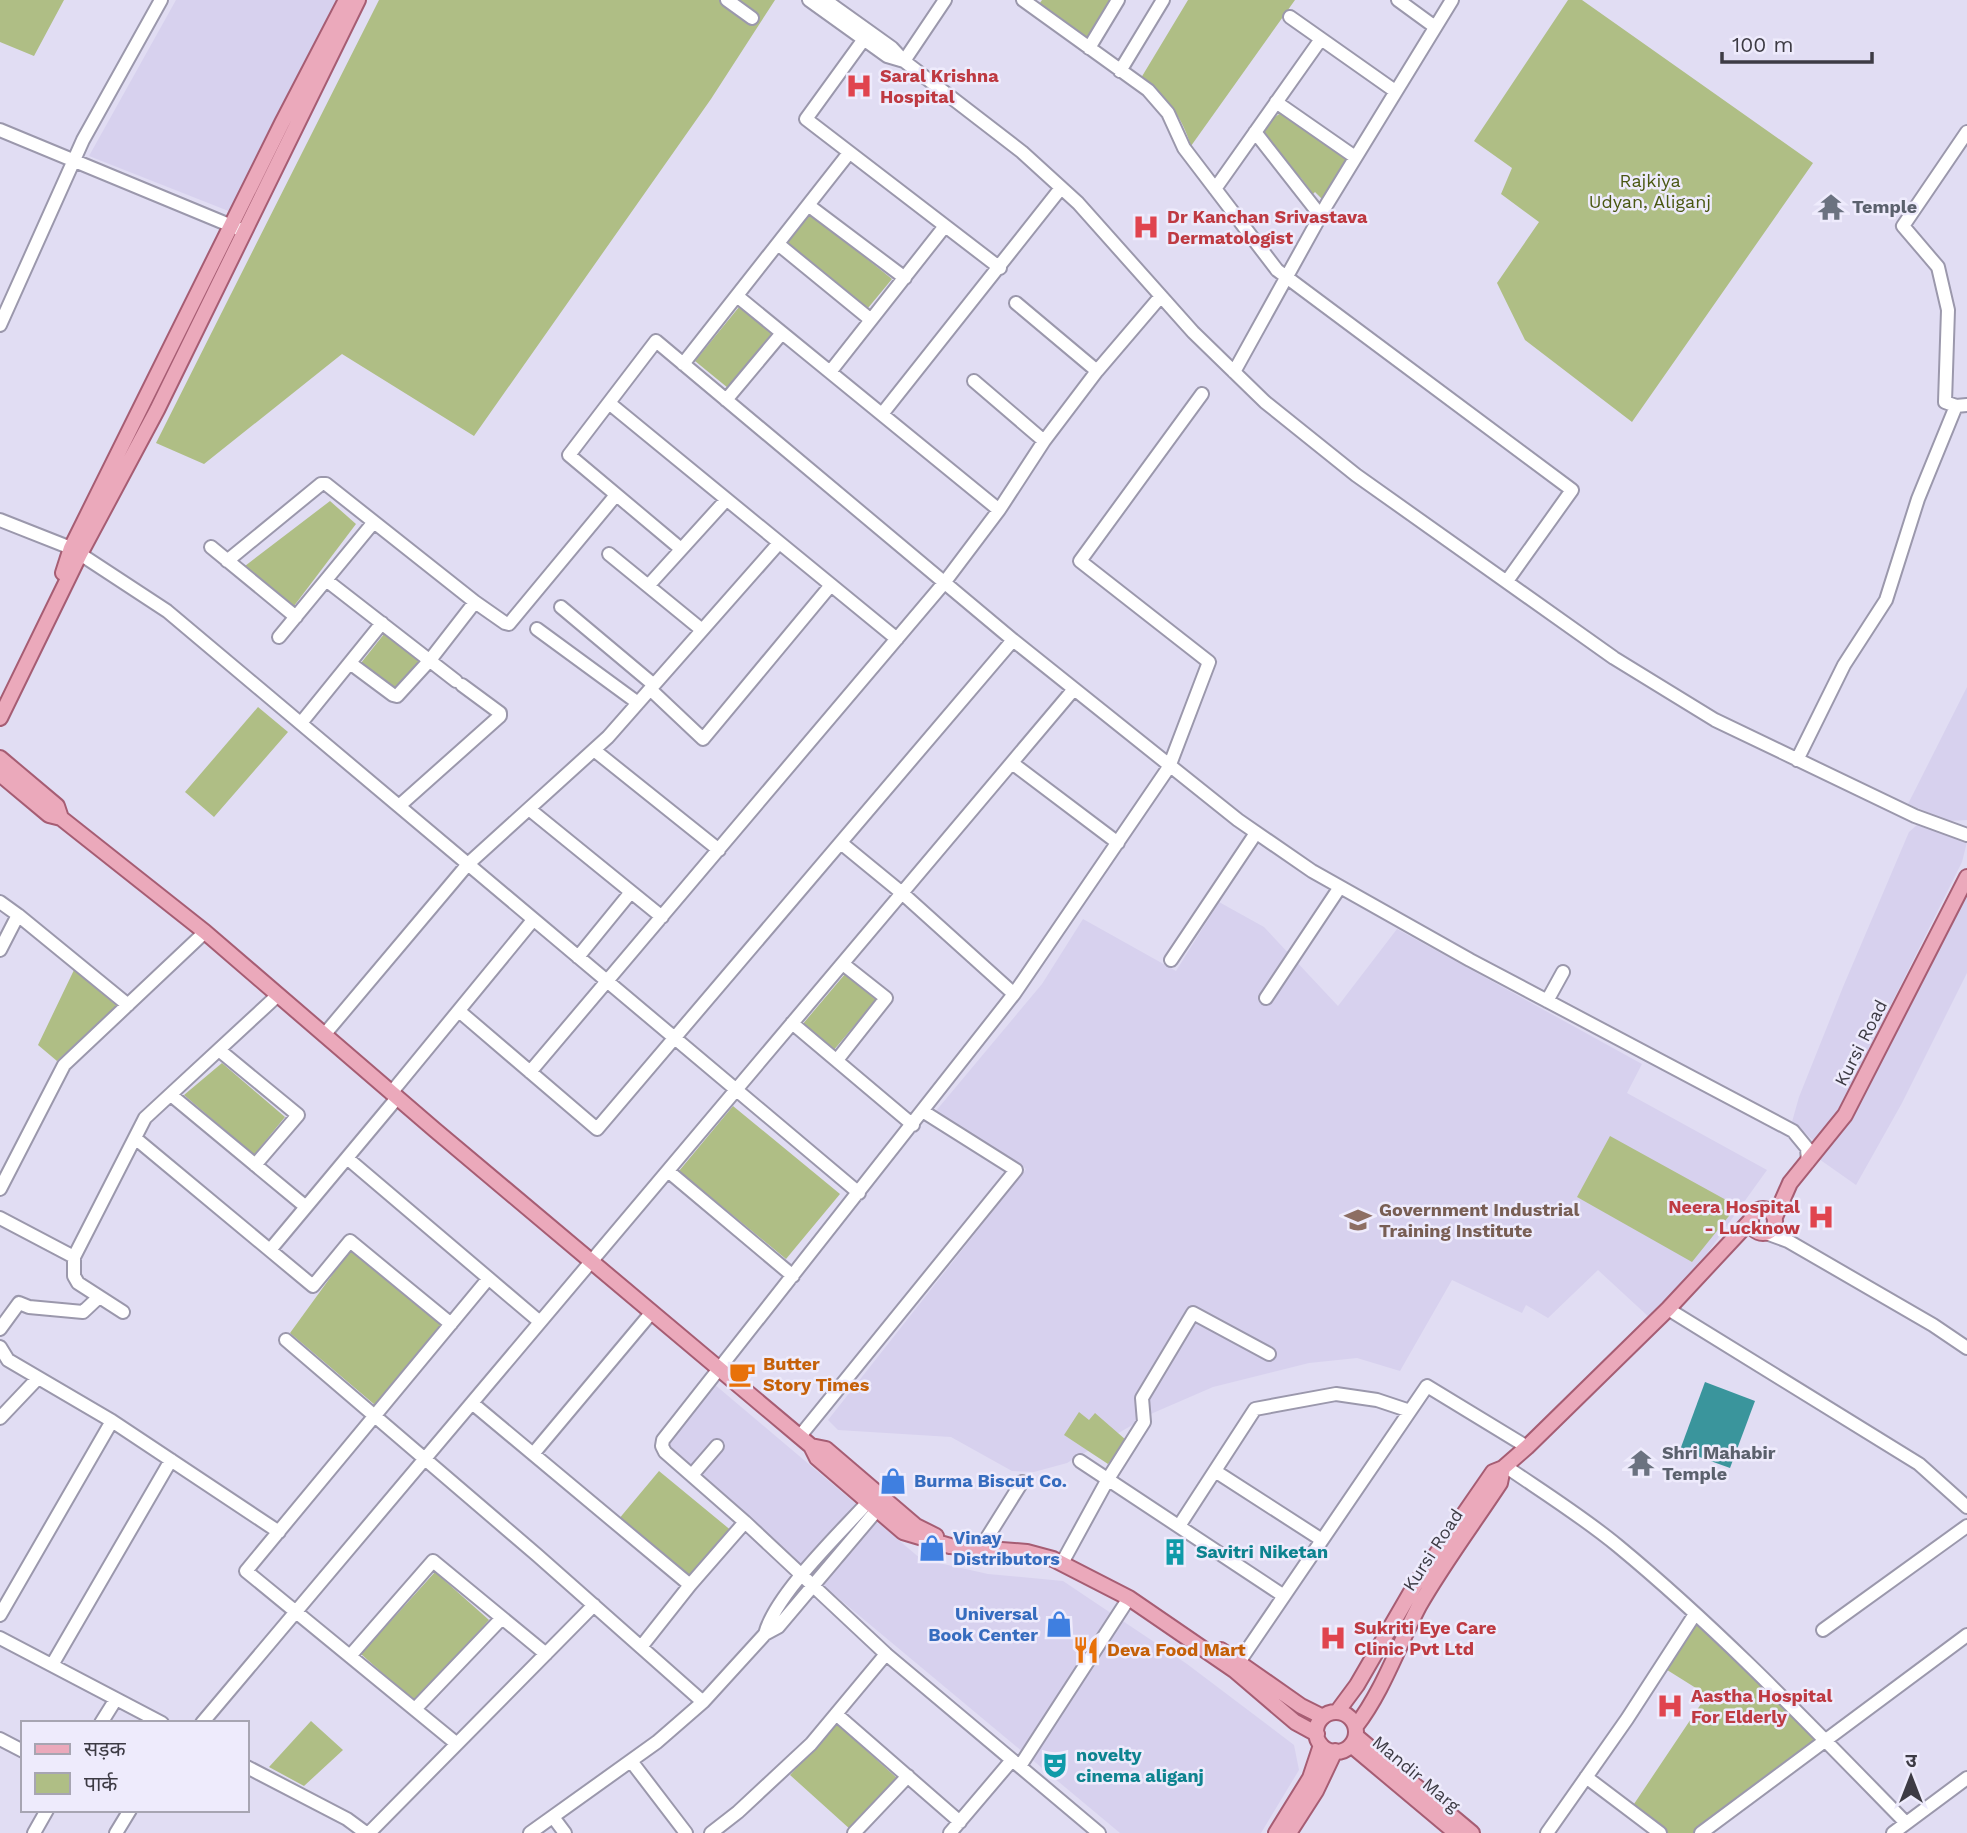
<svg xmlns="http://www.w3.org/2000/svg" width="1967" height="1833" font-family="'Work Sans','Noto Sans Devanagari',sans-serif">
<rect width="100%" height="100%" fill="#e1ddf3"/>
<path fill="#d7d1ee" d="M176 0H343L231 212 89 156Z
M1967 687V820L1948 821 1908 804Z
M1917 825 1967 842 1962 862 1838 1111 1814 1141 1792 1122 1799 1097 1843 987 1909 832Z
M1967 888V973L1902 1103 1856 1185 1819 1159 1846 1124Z
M1219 902 1264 927 1338 1006 1397 929 1642 1064 1627 1093 1767 1170 1688 1280 1650 1318 1598 1270 1548 1318 1526 1305 1522 1313 1452 1280 1400 1371 1357 1358 1309 1363 1213 1387 1153 1413 1067 1463 1034 1472 1012 1471 951 1437 838 1430 828 1420 1026 1169 935 1112 1042 984 1083 919 1176 971Z
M714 1384 921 1559 988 1574 1063 1581 1187 1664 1294 1745 1299 1770 1261 1833H1120L662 1451Z"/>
<path fill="#afbe85" d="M0 0H64L34 56 0 42Z
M379 0H775L711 99 474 436 342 354 204 464 156 443Z
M1042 0H1112L1086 39 1037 7Z
M1188 0H1295L1191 146C1182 117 1167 96 1141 78Z
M1568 0H1582L1813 163 1632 422 1525 340 1497 283 1539 222 1501 194 1512 168 1474 141Z
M1286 109 1355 157 1327 204 1315 192 1313 194 1301 178 1255 132Z
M810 213 892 279 868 308 786 243Z
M739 307 772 333 728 388 695 361Z
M330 501 356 524 294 606 245 566Z
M384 634 419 661 397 690 361 663Z
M258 707 288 732 214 817 185 792Z
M74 970 117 1006 57 1061 38 1045Z
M845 974 876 1000 833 1051 802 1025Z
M222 1063 285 1117 254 1155 184 1095Z
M733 1106 840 1194 786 1259 679 1171Z
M1610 1136 1737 1206 1692 1262 1577 1197Z
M351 1249 441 1325 375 1405 290 1333Z
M1079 1412 1089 1420 1095 1413 1126 1440 1108 1464 1064 1435Z
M659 1471 733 1532 692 1581 618 1520Z
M435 1572 489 1620 415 1702 361 1654Z
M1695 1619 1821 1740 1696 1833H1665L1632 1807 1707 1695 1664 1668Z
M311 1721 343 1750 304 1786 269 1767Z
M837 1724 898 1779 851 1830 790 1775Z"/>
<path fill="#3a959c" d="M1705 1382 1755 1401 1730 1468 1680 1450Z"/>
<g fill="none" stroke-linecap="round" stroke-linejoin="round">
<defs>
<path id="minor" d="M727 0 752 18
M809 0 887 56 904 61
M825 0 892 48 904 61 1022 152 1078 203 1193 332 1265 402 1356 475 1614 658 1715 720 1915 816 1967 835
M1023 0 1148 90 1168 113 1184 148 1277 270 1572 490 1507 581
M1398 0 1435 27
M1290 17 1395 91
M864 39 806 119 1000 268
M1089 48 1118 0
M904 61 945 0
M1120 71 1163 0
M1276 102 1355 157
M0 130 239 229
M1255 132 1320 215
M1967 132 1903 226 1938 267 1948 310 1945 402 1956 406 1967 405
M1215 189 1321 39
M808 205 905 278
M778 244 871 320
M737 296 999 510
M1016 303 1097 371
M0 325 83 140 161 0
M683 364 849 153
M830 372 945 226
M1234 372 1327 204 1452 0
M974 381 1044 441
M726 400 782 333
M609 403 897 639
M882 414 1061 188
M0 520 71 548 167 611 859 1193
M211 547 296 617
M681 549 569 455 656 341 1013 640 1238 820 1312 871 1470 960 1793 1131 1807 1148 1808 1162
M609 554 702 630
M227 561 321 484H326L475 602 505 623 509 624 616 495
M326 580 456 681
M648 586 726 500
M561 607 654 685
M537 629 638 703
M279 637 373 523
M350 663 393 695 397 696 430 660 475 602
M650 689 703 739 831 585
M301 723 382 623
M594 750 719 850
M1797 760 1844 665 1886 600 1918 499 1956 406
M1012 763 1118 843
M399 806 500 716V713L462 685
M529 809 662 917
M841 843 902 893 1014 994
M0 902 18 915 128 1005
M0 950 18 915
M578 957 631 892
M1171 960 1256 833
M1266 998 1340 887
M1547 1001 1563 972
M459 1011 597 1129 1013 640
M792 1023 913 1125
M324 1035 468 864 608 737 779 543
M219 1050 298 1115 255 1165
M837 1060 886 998 843 964
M530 1072 944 583 999 510 1044 441 1097 371 1161 296
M391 1093 533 920
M171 1095 306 1207
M135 1138 313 1286 350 1241 451 1324
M347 1158 540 1322
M668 1171 793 1276
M0 1189 64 1065 205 932
M0 1218 74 1257
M1766 1233 1788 1241 1933 1325 1967 1348
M270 1250 397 1098
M1668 1309 1919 1464 1967 1507
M123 1312 78 1283 74 1276V1257L145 1118 278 995
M0 1329 19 1303 29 1307 83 1312 99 1297
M286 1340 537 1555 703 1702
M0 1347 8 1360 112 1421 279 1532
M472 1403 690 1585
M0 1418 38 1378
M800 1436 1016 1170 924 1112
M533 1454 652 1312
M1080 1461 1284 1596
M1505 1466C1543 1492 1583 1517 1618 1546 1721 1631 1813 1728 1906 1823
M1215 1471 1322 1540
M692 1475 717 1446
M1179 1526 1255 1409 1336 1394 1377 1400 1410 1411
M985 1541 1022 1482
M1062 1563 1108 1479 1144 1422 1142 1398 1193 1313 1269 1354
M0 1615 112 1421
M1823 1630 1967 1526
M765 1634C775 1595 839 1534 868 1502L877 1499
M0 1638 162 1723
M641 1647 690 1585 745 1522
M350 1656 433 1561 546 1654
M1239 1662 1427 1386 1527 1447
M52 1665 171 1460
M415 1709 502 1618
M836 1714 960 1822
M101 1723 116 1699
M202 1723 1074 689
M0 1739 23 1751
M457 1744 246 1571 488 1279
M631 1761 686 1833
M1020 1766 1129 1598
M247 1767 347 1819 366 1833
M1586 1777 1660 1833
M553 1817 565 1833
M34 1833 47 1810
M116 1833 130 1810
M369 1833 594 1605
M530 1833 657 1742 703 1702 765 1634 778 1627 877 1510 880 1502
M711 1833 738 1812 811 1744 886 1654
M854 1833 908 1776
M950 1833 1012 1760
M1099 1833 886 1654 745 1522 665 1452 662 1446 663 1440 1014 994 1169 767 1209 662 1080 561 1202 394
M1547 1833 1627 1719 1695 1614
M1701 1833 1967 1635
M1893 1833 1967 1778"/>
<path id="major" d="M63 573 71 548 282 123 346 0
M0 718 80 554 157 410 358 0
M0 758 57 806 61 818
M0 774 49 815 61 818 205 932 435 1130 811 1446 817 1458 903 1532 950 1546 1027 1552 1053 1559 1129 1598 1234 1670 1295 1722 1317 1734
M1751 1221a12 12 0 1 1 24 0a12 12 0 1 1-24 0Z
M1775 1217 1790 1183 1845 1115 1967 877
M811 1446 826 1449 916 1526 936 1536
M1221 1650 1301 1706 1323 1717
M1337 1712 1357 1685 1415 1585 1493 1472 1503 1468 1527 1447 1668 1309 1751 1220
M1316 1732a20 20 0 1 1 40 0a20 20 0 1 1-40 0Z
M1356 1726C1383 1691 1398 1646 1419 1606 1443 1564 1473 1524 1500 1483L1503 1468
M1356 1736 1472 1833
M1351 1745 1456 1833
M1276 1833 1310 1778 1321 1745
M1289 1833 1316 1791 1335 1751"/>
</defs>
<use href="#minor" stroke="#9b98ac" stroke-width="16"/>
<use href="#major" stroke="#a65d73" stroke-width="18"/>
<use href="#minor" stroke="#fff" stroke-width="12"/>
<use href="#major" stroke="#eba9bb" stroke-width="14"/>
</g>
<defs>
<symbol id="hospital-bare" viewBox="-9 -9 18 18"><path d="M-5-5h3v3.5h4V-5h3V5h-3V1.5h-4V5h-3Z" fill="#e0444e" stroke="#eeebfc" stroke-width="2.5" paint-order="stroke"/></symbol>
<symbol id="temple-bare" viewBox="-9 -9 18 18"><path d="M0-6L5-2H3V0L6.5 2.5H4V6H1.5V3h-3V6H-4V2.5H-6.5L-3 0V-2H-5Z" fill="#6b7280" stroke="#eeebfc" stroke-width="2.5" paint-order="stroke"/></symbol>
<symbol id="university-bare" viewBox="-9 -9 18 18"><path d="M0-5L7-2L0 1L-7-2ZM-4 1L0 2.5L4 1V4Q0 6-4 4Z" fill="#8d6e63" stroke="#eeebfc" stroke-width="2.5" paint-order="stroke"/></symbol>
<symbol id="cafe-bare" viewBox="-9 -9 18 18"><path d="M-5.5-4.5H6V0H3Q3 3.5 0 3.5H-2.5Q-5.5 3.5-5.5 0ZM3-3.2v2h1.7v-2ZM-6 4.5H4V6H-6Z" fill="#e8710a" stroke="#eeebfc" stroke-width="2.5" paint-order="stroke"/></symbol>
<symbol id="shop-bare" viewBox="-9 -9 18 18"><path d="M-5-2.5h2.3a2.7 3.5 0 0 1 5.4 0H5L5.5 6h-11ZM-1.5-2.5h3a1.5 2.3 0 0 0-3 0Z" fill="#3f7fe0" stroke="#eeebfc" stroke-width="2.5" paint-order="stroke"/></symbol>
<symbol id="building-bare" viewBox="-9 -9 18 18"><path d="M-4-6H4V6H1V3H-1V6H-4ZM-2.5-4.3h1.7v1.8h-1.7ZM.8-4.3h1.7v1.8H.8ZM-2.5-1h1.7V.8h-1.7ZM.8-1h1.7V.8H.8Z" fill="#0f9aa8" stroke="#eeebfc" stroke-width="2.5" paint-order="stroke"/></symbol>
<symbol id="restaurant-bare" viewBox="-9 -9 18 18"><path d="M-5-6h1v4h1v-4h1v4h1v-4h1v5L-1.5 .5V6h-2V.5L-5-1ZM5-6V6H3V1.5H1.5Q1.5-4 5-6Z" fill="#e8710a" stroke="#eeebfc" stroke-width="2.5" paint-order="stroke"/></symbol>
<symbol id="theatre-bare" viewBox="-9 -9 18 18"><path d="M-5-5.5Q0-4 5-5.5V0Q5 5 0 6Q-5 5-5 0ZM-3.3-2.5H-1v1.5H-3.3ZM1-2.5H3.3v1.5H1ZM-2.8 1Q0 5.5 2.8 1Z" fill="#0f9aa8" stroke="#eeebfc" stroke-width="2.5" paint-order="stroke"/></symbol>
</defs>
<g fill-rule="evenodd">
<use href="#hospital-bare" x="840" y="67" width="38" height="38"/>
<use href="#temple-bare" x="1812" y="188" width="38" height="38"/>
<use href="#hospital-bare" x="1127" y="208" width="38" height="38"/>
<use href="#hospital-bare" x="1802" y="1198" width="38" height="38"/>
<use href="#university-bare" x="1339" y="1201" width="38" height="38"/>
<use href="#cafe-bare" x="723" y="1355" width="38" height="38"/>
<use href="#temple-bare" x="1622" y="1444" width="38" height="38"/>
<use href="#shop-bare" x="874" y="1462" width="38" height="38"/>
<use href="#shop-bare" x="913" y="1529" width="38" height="38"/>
<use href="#building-bare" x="1156" y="1533" width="38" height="38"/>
<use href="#shop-bare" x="1040" y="1605" width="38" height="38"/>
<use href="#hospital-bare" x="1314" y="1619" width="38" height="38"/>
<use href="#restaurant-bare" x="1067" y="1631" width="38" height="38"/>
<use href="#hospital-bare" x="1651" y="1687" width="38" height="38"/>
<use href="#theatre-bare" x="1036" y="1746" width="38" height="38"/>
</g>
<g text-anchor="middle" stroke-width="5" stroke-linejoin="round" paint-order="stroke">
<g font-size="18" font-weight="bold" fill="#be3a42" stroke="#eeebfc" text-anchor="start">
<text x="880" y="82">Saral Krishna<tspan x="880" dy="21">Hospital</tspan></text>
<text x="1167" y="223">Dr Kanchan Srivastava<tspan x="1167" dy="21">Dermatologist</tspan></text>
<text x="1800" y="1213" text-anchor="end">Neera Hospital<tspan x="1800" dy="21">- Lucknow</tspan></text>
<text x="1354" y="1634">Sukriti Eye Care<tspan x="1354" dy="21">Clinic Pvt Ltd</tspan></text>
<text x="1691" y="1702">Aastha Hospital<tspan x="1691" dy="21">For Elderly</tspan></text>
</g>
<g font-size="18" fill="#495712" stroke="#eeebfc">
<text x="1650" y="187">Rajkiya<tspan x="1650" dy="21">Udyan, Aliganj</tspan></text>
</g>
<g font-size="18" font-weight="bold" fill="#5b616d" stroke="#eeebfc" text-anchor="start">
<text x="1852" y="213">Temple</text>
<text x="1662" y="1459">Shri Mahabir<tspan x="1662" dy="21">Temple</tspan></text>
</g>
<g font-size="18" fill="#3d3b44" stroke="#eeebfc">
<text transform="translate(1861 1043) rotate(-63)" y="6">Kursi Road</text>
<text transform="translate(1433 1550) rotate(-57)" y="6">Kursi Road</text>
<text transform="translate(1416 1774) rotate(40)" y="6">Mandir Marg</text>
</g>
<g font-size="18" font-weight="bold" fill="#785e54" stroke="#eeebfc" text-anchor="start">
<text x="1379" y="1216">Government Industrial<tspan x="1379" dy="21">Training Institute</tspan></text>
</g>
<g font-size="18" font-weight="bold" fill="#c56008" stroke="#eeebfc" text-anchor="start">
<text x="763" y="1370">Butter<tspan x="763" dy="21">Story Times</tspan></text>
<text x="1107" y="1656">Deva Food Mart</text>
</g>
<g font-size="18" font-weight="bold" fill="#366cbe" stroke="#eeebfc" text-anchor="start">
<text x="914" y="1487">Burma Biscut Co.</text>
<text x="953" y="1544">Vinay<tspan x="953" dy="21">Distributors</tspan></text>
<text x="1038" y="1620" text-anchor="end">Universal<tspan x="1038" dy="21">Book Center</tspan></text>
</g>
<g font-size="18" font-weight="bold" fill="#0d838f" stroke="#eeebfc" text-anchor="start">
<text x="1196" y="1558">Savitri Niketan</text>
<text x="1076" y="1761">novelty<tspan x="1076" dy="21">cinema aliganj</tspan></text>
</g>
</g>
<rect x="21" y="1721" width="228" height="91" fill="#eeebfc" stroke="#a7a5b2" stroke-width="2"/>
<rect x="35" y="1744" width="35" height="10" fill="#eba9bb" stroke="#a7a5b2" stroke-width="2"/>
<text x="84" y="1756" font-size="21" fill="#3d3b44">सड़क</text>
<rect x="35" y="1773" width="35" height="21" fill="#afbe85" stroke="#a7a5b2" stroke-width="2"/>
<text x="84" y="1791" font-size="21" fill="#3d3b44">पार्क</text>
<g transform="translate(1911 1777)" stroke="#eeebfc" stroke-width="5" paint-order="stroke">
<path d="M0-5L12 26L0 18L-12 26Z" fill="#3d3b44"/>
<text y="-10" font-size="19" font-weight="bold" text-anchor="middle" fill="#3d3b44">उ</text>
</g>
<path d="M1722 52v10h150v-10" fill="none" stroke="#3d3b44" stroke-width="3.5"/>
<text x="1732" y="52" font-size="21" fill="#3d3b44" stroke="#eeebfc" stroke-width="5" paint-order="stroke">100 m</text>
</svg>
